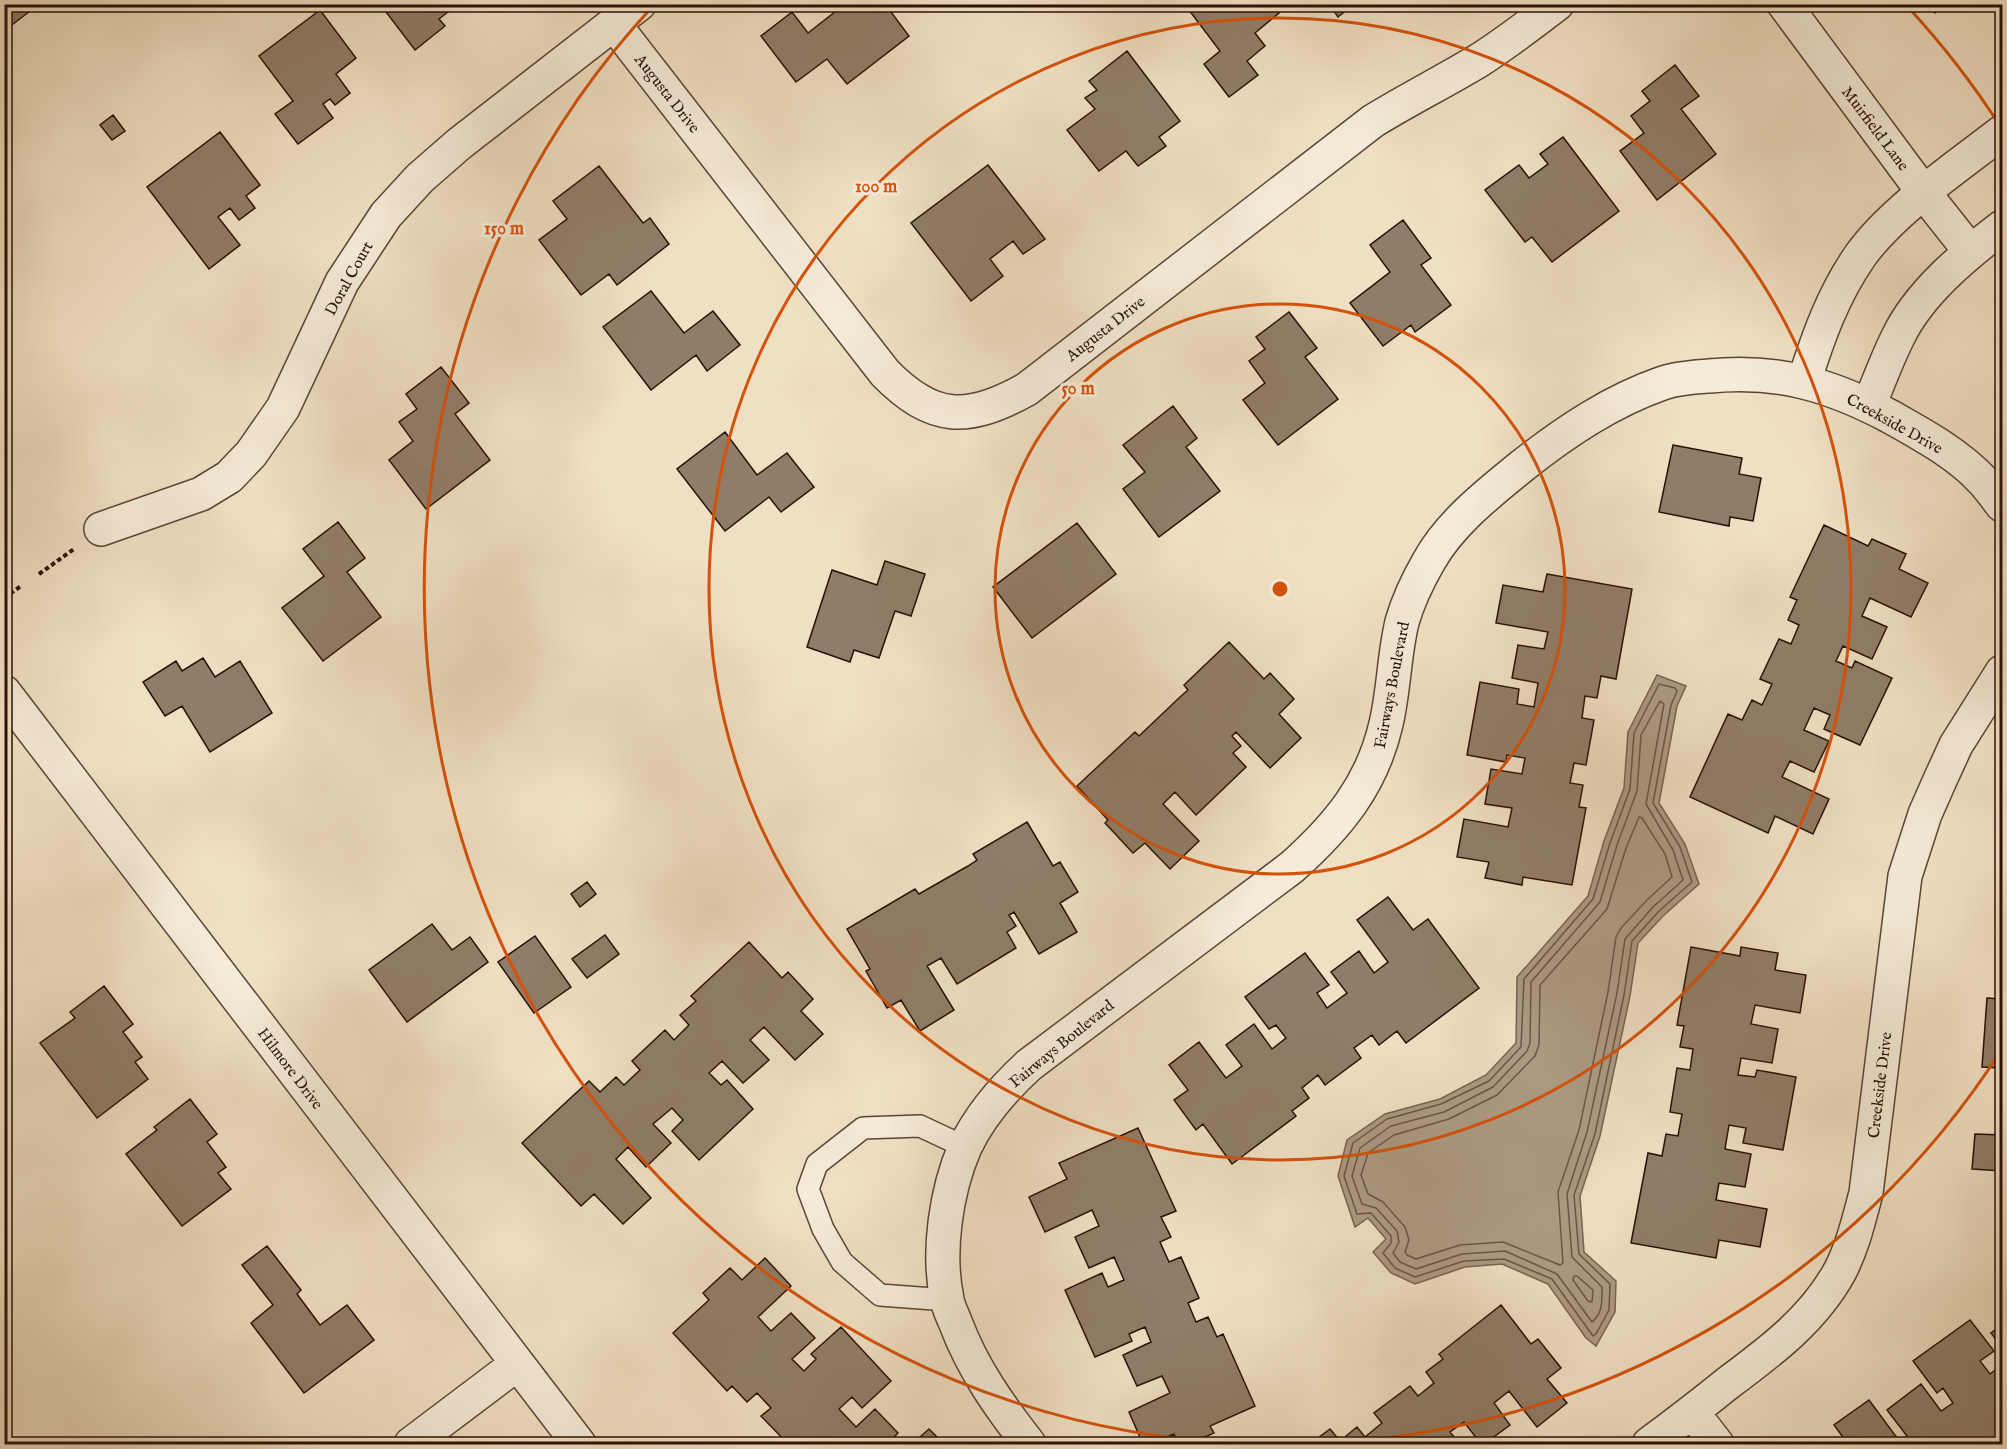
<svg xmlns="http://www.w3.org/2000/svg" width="2007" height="1449" font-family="'IM FELL English',serif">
<rect width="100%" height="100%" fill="#f0e0c3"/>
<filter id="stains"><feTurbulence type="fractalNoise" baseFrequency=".00333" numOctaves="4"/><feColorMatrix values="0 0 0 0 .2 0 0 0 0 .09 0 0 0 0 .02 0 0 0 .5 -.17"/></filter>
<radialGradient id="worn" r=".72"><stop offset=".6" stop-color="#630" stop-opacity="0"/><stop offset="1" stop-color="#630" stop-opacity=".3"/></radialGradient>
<path fill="#ac9a83" stroke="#776351" stroke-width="1.5" d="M1657 675 1686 686 1677 706 1659 803 1685 844 1699 884 1663 916 1638 943 1630 996 1600 1136 1580 1196 1584 1252 1616 1281 1615 1312 1596 1346 1586 1338 1548 1284 1502 1264 1465 1267 1415 1284 1391 1273 1373 1252 1386 1239 1368 1218 1355 1227 1338 1176 1347 1140 1385 1114 1440 1099 1486 1075 1516 1043 1517 977 1588 896 1604 841 1624 788 1628 732Z"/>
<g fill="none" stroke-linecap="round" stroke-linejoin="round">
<path stroke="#6a5644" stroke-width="1.5" d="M1659 684 1675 688 1677 691 1671 705 1653 803 1680 847 1692 882 1659 911 1632 941 1624 995 1595 1134 1574 1195 1579 1254 1610 1284 1609 1310 1596 1334 1593 1336 1552 1279 1504 1259 1464 1261 1415 1277 1395 1268 1383 1253 1391 1243V1236L1371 1213 1357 1214 1344 1176 1353 1143 1387 1119 1441 1104 1489 1081 1521 1047 1524 979 1593 899 1610 843 1630 789 1634 733Z
M1660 701 1664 704 1646 804 1673 850 1683 880 1653 907 1625 939 1617 993 1587 1132 1567 1194 1572 1257 1602 1287C1602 1301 1603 1313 1592 1322L1557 1274 1505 1251 1462 1254 1416 1269 1400 1262 1393 1253 1399 1242 1397 1231 1376 1208 1362 1204 1352 1176 1360 1148 1391 1126 1444 1112 1493 1087 1527 1051 1530 1043 1531 982 1600 902 1617 845 1637 791 1641 735Z
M1639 817 1642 818 1665 854 1672 877 1647 900 1621 928 1616 937 1608 992 1579 1130 1558 1192 1563 1263 1560 1265 1503 1242 1460 1245 1416 1259 1407 1255 1405 1252 1409 1240 1405 1227 1383 1202 1368 1194 1361 1175 1368 1153 1394 1135 1449 1119 1497 1095 1535 1056 1539 1045 1540 985 1607 909 1626 848Z
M1574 1276H1577L1593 1290 1592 1302 1588 1301 1573 1280Z"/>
</g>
<path fill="#907d68" stroke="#281106" stroke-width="1.5" d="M4 4H39L4 31Z
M380 4H458L439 19 445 26 415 50Z
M845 4H885L909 36 847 84 827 59 796 82 761 36 792 12 808 33Z
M1196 4H1273L1279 13 1255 33 1265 46 1247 61 1258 75 1229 97 1204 64 1220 51 1189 10Z
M1329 4H1354L1338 17Z
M1928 4H1946L1935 13Z
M320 10 356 58 336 74 350 93 335 105 330 99 323 104 333 118 298 144 275 114 293 101 259 56Z
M1127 51 1180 121 1159 137 1166 146 1138 166 1126 151 1099 171 1067 130 1095 109 1085 98 1097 90 1089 81Z
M1675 65 1699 96 1681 109 1716 154 1657 200 1620 151 1644 133 1631 116 1650 101 1642 91Z
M113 115 125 131 112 140 100 125Z
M220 132 260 185 246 196 255 208 239 220 230 208 218 217 240 245 209 269 147 187Z
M1563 137 1619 211 1552 262 1532 237 1525 242 1485 190 1519 165 1529 178 1548 164 1540 154Z
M988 165 1045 239 1023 254 1013 241 990 259 1003 276 971 301 911 223Z
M599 166 643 223 650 218 669 244 617 285 609 274 581 295 539 240 567 219 553 201Z
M1403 220 1431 258 1421 265 1451 305 1415 332 1411 325 1383 346 1350 303 1390 272 1370 245Z
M651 291 684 333 713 311 740 345 707 371 696 355 651 390 603 327Z
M1289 312 1317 348 1305 357 1338 399 1278 445 1243 400 1265 383 1249 361 1265 349 1256 337Z
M441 367 469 403 455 414 490 460 426 509 389 460 413 441 399 422 417 409 406 394Z
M1173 406 1197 438 1186 447 1220 491 1159 537 1123 489 1145 472 1123 445Z
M725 432 757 475 787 453 814 487 781 512 769 497 725 531 677 469Z
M1673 445 1742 458 1739 474 1761 478 1753 521 1730 517 1729 526 1659 512Z
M338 522 365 558 347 572 381 617 323 661 282 608 324 576 303 549Z
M1077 523 1116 574 1032 638 993 587Z
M1824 525 1868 546 1872 539 1906 554 1899 569 1928 583 1911 617 1870 598 1862 616 1887 627 1872 659 1843 646 1836 661 1852 668 1855 661 1892 678 1860 745 1824 729 1830 715 1814 708 1804 730 1829 741 1814 772 1790 761 1782 777 1829 799 1813 834 1775 816 1768 833 1690 797 1728 714 1742 720 1752 700 1762 705 1772 684 1760 679 1779 639 1791 644 1799 625 1788 620 1797 600 1790 597Z
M885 561 925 574 911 616 895 611 879 658 854 650 850 662 807 647 832 570 877 585Z
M1547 574 1632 589 1616 679 1601 676 1597 698 1585 696 1582 718 1594 720 1586 765 1574 763 1570 783 1583 785 1579 807 1586 808 1572 885 1523 877 1522 885 1485 878 1489 862 1457 857 1464 819 1508 827 1512 808 1485 804 1491 769 1522 774 1525 758 1507 755 1506 762 1467 755 1480 682 1519 689 1517 704 1534 707 1538 683 1512 678 1518 645 1544 649 1548 632 1496 623 1503 585 1543 592Z
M1229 642 1264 679 1270 673 1294 699 1279 714 1301 738 1270 768 1236 732 1232 736 1241 746 1233 753 1246 767 1196 815 1175 792 1163 804 1199 841 1170 869 1145 843 1133 853 1105 823 1108 820 1077 786 1135 732 1139 736 1180 697 1188 690 1184 685Z
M203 658 215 677 240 661 272 713 210 752 182 706 165 716 143 682 176 661 182 671Z
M1027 822 1053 866 1060 862 1078 892 1060 903 1077 932 1039 954 1014 912 1009 915 1016 926 1007 932 1016 948 957 984 941 958 927 966 954 1010 920 1031 901 1000 887 1008 866 971 870 969 847 929 915 889 919 894 968 866 977 860 973 854Z
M587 882 596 894 580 907 571 894Z
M2000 894H2002V934H1998Z
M1388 897 1413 930 1428 919 1479 988 1406 1043 1397 1031 1379 1045 1372 1035 1354 1048 1361 1058 1325 1085 1318 1075 1302 1088 1309 1098 1292 1111 1296 1116 1232 1164 1203 1124 1196 1130 1174 1100 1188 1090 1169 1065 1199 1042 1226 1078 1242 1066 1226 1045 1254 1024 1272 1049 1286 1038 1276 1025 1269 1029 1245 997 1305 953 1329 985 1317 993 1327 1008 1347 993 1331 972 1359 951 1374 973 1388 962 1357 920Z
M432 924 452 950 470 937 488 962 407 1022 369 970Z
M605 935 619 954 587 978 572 959Z
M535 936 571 987 534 1013 498 962Z
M749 942 782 978 788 972 813 999 801 1011 823 1034 795 1060 764 1027 750 1040 769 1060 743 1083 722 1061 709 1073 721 1085 727 1080 753 1109 699 1160 672 1131 683 1120 672 1108 653 1124 671 1143 646 1167 628 1147 616 1159 651 1198 623 1224 594 1194 581 1206 522 1143 589 1081 600 1092 616 1077 624 1085 640 1070 632 1061 665 1030 674 1040 689 1025 680 1015 696 1001 691 996Z
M1691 947 1740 956 1741 947 1778 953 1775 970 1806 975 1800 1013 1755 1005 1751 1024 1778 1029 1772 1063 1741 1058 1738 1075 1755 1077 1757 1070 1796 1077 1783 1150 1743 1143 1746 1128 1729 1125 1725 1149 1751 1154 1745 1187 1719 1183 1716 1200 1767 1209 1760 1247 1719 1240 1716 1258 1631 1243 1648 1153 1662 1156 1666 1134 1678 1136 1682 1114 1670 1112 1677 1068 1690 1070 1693 1049 1680 1047 1684 1026 1677 1025Z
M104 986 133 1024 123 1032 142 1057 135 1062 148 1079 97 1118 40 1043 75 1018 70 1012Z
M1987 998 2002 999V1068L1982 1067Z
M2001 1078 2002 1079V1120H1998Z
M190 1099 217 1134 207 1142 226 1167 218 1173 231 1189 182 1226 126 1154 157 1130 154 1127Z
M1138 1128 1176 1211 1161 1217 1171 1237 1160 1242 1169 1262 1181 1257 1199 1298 1188 1303 1196 1322 1208 1317 1217 1337 1223 1334 1255 1406 1210 1426 1214 1433 1189 1444H1178L1174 1434 1149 1444H1143L1129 1412 1170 1393 1162 1376 1137 1386 1123 1355 1151 1342 1145 1327 1129 1334 1132 1341 1095 1357 1065 1290 1102 1273 1108 1287 1124 1280 1114 1257 1089 1268 1075 1237 1099 1226 1092 1210 1045 1232 1029 1197 1067 1179 1059 1163Z
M1975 1134 2002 1135V1171L1972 1169Z
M267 1246 301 1290 297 1294 320 1325 347 1305 374 1340 304 1393 251 1323 273 1305 242 1265Z
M765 1258 791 1286 758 1317 771 1331 791 1313 815 1338 792 1359 804 1371 816 1359 811 1354 841 1327 891 1381 862 1408 852 1397 839 1409 856 1427 875 1409 898 1433 887 1444H805L801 1440 797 1444H788L761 1416 771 1408 757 1393 747 1402 732 1386 727 1391 673 1333 709 1300 703 1293 730 1268 742 1280Z
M1501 1305 1531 1344 1538 1339 1561 1368 1547 1379 1567 1403 1537 1427 1509 1391 1494 1403 1510 1425 1484 1444H1481L1464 1422 1450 1432 1460 1444H1310L1330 1429 1340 1441 1357 1427 1365 1437 1382 1423 1374 1413 1410 1386 1418 1396 1434 1383 1426 1372 1443 1359 1439 1354Z
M1970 1320 1994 1351 1980 1361 1990 1374 2002 1365V1439L1994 1444H1983L1978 1438 1969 1444H1848L1834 1425 1869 1400 1900 1442 1907 1436 1887 1410 1921 1384 1941 1411 1953 1403 1943 1388 1937 1393 1913 1361Z
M2002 1325V1348L1991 1333Z
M929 1429 944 1444H912Z"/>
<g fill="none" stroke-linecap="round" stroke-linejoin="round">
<defs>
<path id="service" d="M947 1300 880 1295 842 1262 823 1229 808 1189 817 1164 863 1128 920 1126 965 1147"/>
<path id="minor" d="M1784 4 1924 193 1970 251
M614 24 885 373C933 422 968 422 1027 389L1373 121C1407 100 1443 82 1478 61 1505 44 1531 24 1557 4
M1804 382C1818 337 1833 295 1860 256 1892 211 1958 166 2002 132
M1869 406C1878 383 1887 359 1898 337 1919 293 1964 256 2002 227
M101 529 201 494 229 477 251 454 283 408 342 282 386 215 420 178 459 144 639 4
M4 692 579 1444
M1692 1412 1717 1444
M411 1444 517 1364
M1029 1444C1000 1407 973 1369 956 1324 953 1316 948 1307 947 1299 937 1252 946 1191 965 1147 980 1115 1004 1088 1029 1065L1292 867C1338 826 1372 785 1386 724 1394 690 1394 655 1402 622 1408 601 1418 580 1429 561 1450 523 1489 493 1522 466 1565 432 1611 401 1663 383 1677 378 1694 377 1709 376 1777 369 1831 385 1891 417 1923 435 1958 454 1983 481 1990 489 1996 497 2002 505
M1649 1444C1676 1424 1702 1404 1728 1383 1771 1351 1814 1319 1840 1271 1853 1246 1859 1219 1866 1193L1905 876 1925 814 1940 780 1956 745 2002 672"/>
</defs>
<use href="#service" stroke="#5a4535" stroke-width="24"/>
<use href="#minor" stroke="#5a4535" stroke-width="36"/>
<path stroke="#281106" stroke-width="4" stroke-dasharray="4.5 3" stroke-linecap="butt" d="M39 574 74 549
M4 598 21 586"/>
<use href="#service" stroke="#f5ebd8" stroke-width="21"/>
<use href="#minor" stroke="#f5ebd8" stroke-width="33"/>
</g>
<g fill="none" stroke="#d5520b" stroke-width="3">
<circle cx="1280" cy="589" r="285"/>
<circle cx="1280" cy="589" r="571"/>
<path d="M2002 1049A856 856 0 0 1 1310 1444M1250 1444A856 856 0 0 1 654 5M1906 5A856 856 0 0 1 2002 129"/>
</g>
<g text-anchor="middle" stroke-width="6" stroke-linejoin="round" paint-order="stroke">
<g font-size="16" fill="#281106" stroke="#f5ebd8">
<text transform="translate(668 93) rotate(52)" y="6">Augusta Drive</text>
<text transform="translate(1876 128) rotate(53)" y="6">Muirfield Lane</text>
<text transform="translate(348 278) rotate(-61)" y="6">Doral Court</text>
<text transform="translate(1105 328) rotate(-38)" y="6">Augusta Drive</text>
<text transform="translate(1895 423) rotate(29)" y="6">Creekside Drive</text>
<text transform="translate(1391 685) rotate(-79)" y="6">Fairways Boulevard</text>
<text transform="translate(1061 1043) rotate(-39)" y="6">Fairways Boulevard</text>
<text transform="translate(291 1068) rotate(53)" y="6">Hilmore Drive</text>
<text transform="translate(1879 1085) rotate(-83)" y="6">Creekside Drive</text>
</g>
</g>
<circle cx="1280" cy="589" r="9" fill="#d5520b" stroke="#f5ebd8" stroke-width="3"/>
<g font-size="18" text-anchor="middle" font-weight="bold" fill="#d5520b" stroke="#f5ebd8" stroke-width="6" stroke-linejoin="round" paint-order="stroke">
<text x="876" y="192">100 m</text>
<text x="504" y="234">150 m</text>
<text x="1078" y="394">50 m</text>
</g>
<rect width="2007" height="1449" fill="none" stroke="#f0e0c3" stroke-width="24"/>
<rect x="6" y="6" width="1995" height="1437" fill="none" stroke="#281106" stroke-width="3"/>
<rect x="12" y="12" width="1983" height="1425" fill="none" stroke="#281106" stroke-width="1.5"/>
<rect width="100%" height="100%" filter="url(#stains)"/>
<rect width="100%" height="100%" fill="url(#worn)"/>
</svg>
